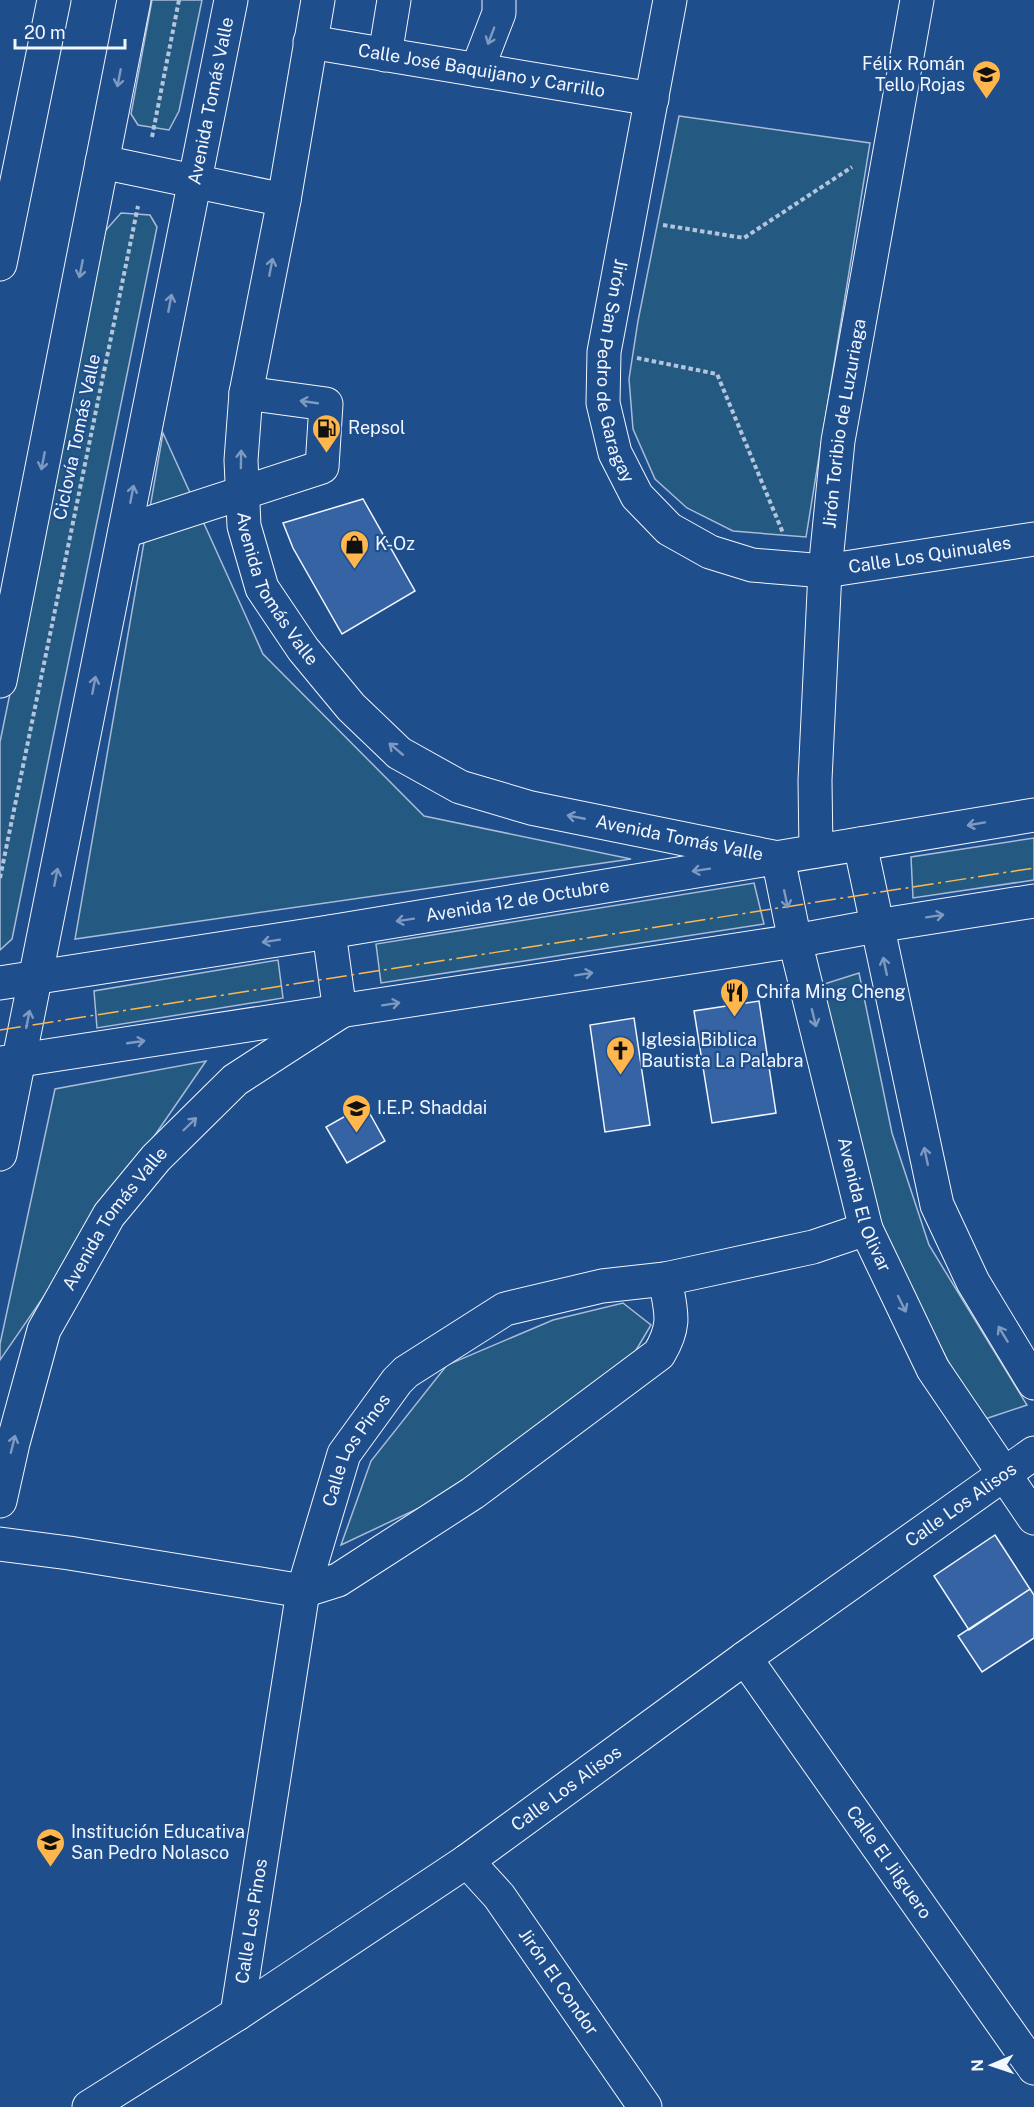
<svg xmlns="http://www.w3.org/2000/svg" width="1034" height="2107" font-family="'Public Sans',sans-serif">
<rect width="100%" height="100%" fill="#1f4e8c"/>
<path fill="#245a82" stroke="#a8bbd7" stroke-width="1.5" d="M152 0H202L179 111 169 130 138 125 131 114Z
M679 116 870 143 806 537 733 531 687 508 655 479 633 429 629 379 638 321Z
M121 213 150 215 157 227 12 939 0 950V742L105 231Z
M163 433 263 654 424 816 631 859 75 939Z
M1034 838V880L913 898 911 857Z
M754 883 764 924 381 983 376 944Z
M278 960 283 998 97 1028 94 991Z
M859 973 892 1133 929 1245 1027 1405 979 1421 921 1309 871 1204 818 986Z
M206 1061 0 1360V1344L55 1089Z
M623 1303 651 1325 632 1357 436 1500 341 1545 371 1461 447 1365 553 1320Z"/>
<path fill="#3563a3" stroke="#f2f6ff" stroke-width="1.5" d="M363 499 415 591 342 634 293 548 283 523Z
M759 1001 776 1113 712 1123 694 1011Z
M634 1018 650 1125 605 1132 590 1025Z
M365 1105 385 1141 347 1163 326 1127Z
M995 1535 1030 1589 969 1630 934 1576Z
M1030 1589 1034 1595V1638L982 1672 958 1636Z"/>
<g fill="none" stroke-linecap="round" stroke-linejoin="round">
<defs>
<g id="minor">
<path id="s1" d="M670 0 604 352 603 403 615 453 637 496 669 529 710 552 752 565 825 571 1034 539"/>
<path id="s2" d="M310 42 652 99"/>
<path d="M385 55 394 0"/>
<path d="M477 70 499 13V0"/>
<path d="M0 264 54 0"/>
<path d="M125 531 322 467 326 404 246 393"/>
<path id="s3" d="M816 851 815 780 825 571 838 441 917 0"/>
<path id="s4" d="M0 1501 13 1443 44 1330 109 1215 156 1158 235 1080 340 1012"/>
<path d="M0 1544 69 1553 303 1591 338 1580 473 1493 659 1354C677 1324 671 1312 665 1279"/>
<path id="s5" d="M745 1658 1034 2068"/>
<path id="s6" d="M467 1861 499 1896 645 2107"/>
<path id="s7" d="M237 2014 303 1591 344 1454 397 1381 406 1372 505 1309 602 1286 665 1279 813 1247 866 1229"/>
<path id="s8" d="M89 2107 237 2014 467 1861 745 1658 1034 1453"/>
</g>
<g id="major">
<path id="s9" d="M318 0 284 200 246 393 241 460 244 526 262 588 303 649 351 707 399 753 460 787 531 808 778 858 795 941 866 1229 933 1369 1034 1518"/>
<path d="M102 162 284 200"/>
<path d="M0 681 134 0"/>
<path d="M860 844 937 1205 973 1282 1034 1383"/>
<path d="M329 932 340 1012"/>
<path id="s10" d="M0 983 329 932 1034 815"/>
<path d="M1 1063 795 941 876 926 1034 901"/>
<path id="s11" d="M0 1154 231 0"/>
</g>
</defs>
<use href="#minor" stroke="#f2f6ff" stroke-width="35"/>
<use href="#major" stroke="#f2f6ff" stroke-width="35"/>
<path stroke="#b3c4dc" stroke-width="4" stroke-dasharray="4.5 3" stroke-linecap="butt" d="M152 137 179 0
M663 225 744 238 852 167
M637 358 717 374 783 533
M0 878 138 206"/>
<use href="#minor" stroke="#1f4e8c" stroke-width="33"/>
<use href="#major" stroke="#1f4e8c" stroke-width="33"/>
<path stroke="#ffb74d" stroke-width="1.5" stroke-dasharray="21 4.5 3 4.5" stroke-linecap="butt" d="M0 1030 1034 868"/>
</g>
<defs><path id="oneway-shaft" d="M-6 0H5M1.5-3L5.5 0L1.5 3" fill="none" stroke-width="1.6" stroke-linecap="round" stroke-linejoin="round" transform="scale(1.5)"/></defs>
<g stroke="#7e9ac0">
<use href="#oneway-shaft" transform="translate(491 36) rotate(111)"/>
<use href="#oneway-shaft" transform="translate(119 78) rotate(101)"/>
<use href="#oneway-shaft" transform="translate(271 267) rotate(-79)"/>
<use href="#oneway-shaft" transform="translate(81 269) rotate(101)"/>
<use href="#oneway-shaft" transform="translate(170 303) rotate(-79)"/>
<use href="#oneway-shaft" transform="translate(309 402) rotate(-172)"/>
<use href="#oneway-shaft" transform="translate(241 459) rotate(-89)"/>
<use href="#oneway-shaft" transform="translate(43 461) rotate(101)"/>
<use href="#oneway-shaft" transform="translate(132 494) rotate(-79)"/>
<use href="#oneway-shaft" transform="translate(94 685) rotate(-79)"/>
<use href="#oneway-shaft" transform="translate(396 749) rotate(-140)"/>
<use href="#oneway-shaft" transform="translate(576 817) rotate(-169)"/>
<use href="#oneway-shaft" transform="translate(976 824) rotate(170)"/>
<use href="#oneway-shaft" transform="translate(701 870) rotate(171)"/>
<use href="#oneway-shaft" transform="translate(56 877) rotate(-79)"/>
<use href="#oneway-shaft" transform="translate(786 899) rotate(78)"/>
<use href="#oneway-shaft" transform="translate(935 916) rotate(-9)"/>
<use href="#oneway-shaft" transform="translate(405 920) rotate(171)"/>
<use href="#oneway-shaft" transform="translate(271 941) rotate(171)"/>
<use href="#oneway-shaft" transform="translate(885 966) rotate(-102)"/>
<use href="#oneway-shaft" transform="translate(584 974) rotate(-9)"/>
<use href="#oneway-shaft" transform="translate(391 1004) rotate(-9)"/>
<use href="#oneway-shaft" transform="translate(814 1018) rotate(76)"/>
<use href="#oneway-shaft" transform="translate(28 1019) rotate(-79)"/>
<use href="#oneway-shaft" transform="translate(136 1042) rotate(-8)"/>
<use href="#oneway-shaft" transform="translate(190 1124) rotate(-44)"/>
<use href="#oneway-shaft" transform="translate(926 1156) rotate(-102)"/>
<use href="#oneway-shaft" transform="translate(902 1304) rotate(64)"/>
<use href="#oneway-shaft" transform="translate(1003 1334) rotate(-121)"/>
<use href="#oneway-shaft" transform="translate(13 1444) rotate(-76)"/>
</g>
<defs>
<symbol id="school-pin" viewBox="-11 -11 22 30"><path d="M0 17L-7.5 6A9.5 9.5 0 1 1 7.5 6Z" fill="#ffb74d" stroke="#1f4e8c"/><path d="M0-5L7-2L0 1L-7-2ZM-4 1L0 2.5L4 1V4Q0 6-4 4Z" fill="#111"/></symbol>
<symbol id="fuel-pin" viewBox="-11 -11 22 30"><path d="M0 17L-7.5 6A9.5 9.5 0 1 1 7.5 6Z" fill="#ffb74d" stroke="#1f4e8c"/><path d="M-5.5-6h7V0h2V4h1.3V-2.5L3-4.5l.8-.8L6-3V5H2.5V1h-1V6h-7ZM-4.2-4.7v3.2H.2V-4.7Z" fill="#111"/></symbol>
<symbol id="shop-pin" viewBox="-11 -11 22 30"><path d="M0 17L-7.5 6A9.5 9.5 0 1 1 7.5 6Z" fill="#ffb74d" stroke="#1f4e8c"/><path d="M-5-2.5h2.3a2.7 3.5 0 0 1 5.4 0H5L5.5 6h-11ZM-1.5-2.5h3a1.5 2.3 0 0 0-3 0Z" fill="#111"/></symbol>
<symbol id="restaurant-pin" viewBox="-11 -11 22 30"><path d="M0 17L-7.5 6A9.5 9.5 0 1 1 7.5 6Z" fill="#ffb74d" stroke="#1f4e8c"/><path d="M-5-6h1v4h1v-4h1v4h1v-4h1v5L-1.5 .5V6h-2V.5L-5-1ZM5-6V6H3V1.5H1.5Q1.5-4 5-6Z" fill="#111"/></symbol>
<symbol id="church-pin" viewBox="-11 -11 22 30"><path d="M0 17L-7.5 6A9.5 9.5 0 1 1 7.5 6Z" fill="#ffb74d" stroke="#1f4e8c"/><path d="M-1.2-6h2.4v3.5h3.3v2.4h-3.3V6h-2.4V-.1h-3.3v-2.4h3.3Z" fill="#111"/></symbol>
</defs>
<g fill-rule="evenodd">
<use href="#school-pin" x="970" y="58" width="33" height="45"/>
<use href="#fuel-pin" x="310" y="412" width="33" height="45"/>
<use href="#shop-pin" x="338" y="528" width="33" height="45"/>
<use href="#restaurant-pin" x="718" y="976" width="33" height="45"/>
<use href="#church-pin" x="604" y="1034" width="33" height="45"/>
<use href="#school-pin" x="340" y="1092" width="33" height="45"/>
<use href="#school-pin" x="34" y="1826" width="33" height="45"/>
</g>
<g text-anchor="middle" stroke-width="4.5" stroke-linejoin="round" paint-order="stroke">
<g font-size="18" fill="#f2f6ff" stroke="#1f4e8c" text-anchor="start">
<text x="965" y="70" text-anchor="end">Félix Román<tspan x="965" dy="21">Tello Rojas</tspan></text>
<text x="348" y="434">Repsol</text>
<text x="375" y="550">K-Oz</text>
<text x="756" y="998">Chifa Ming Cheng</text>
<text x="641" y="1046">Iglesia Biblica<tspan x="641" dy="21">Bautista La Palabra</tspan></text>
<text x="377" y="1114">I.E.P. Shaddai</text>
<text x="71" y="1838">Institución Educativa<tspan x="71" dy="21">San Pedro Nolasco</tspan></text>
</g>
<g font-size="18" fill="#f2f6ff" stroke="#1f4e8c">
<text dy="6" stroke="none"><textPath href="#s2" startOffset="174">Calle José Baquijano y Carrillo</textPath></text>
<text dy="6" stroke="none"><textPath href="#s11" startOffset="1074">Avenida Tomás Valle</textPath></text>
<text dy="6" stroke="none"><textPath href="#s1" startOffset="378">Jirón San Pedro de Garagay</textPath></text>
<text dy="6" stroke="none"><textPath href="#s3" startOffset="429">Jirón Toribio de Luzuriaga</textPath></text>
<text transform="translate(77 437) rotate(-78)" y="6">Ciclovía Tomás Valle</text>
<text dy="6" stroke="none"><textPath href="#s1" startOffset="825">Calle Los Quinuales</textPath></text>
<text dy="6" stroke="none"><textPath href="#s9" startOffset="604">Avenida Tomás Valle</textPath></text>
<text dy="6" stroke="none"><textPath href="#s9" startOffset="1108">Avenida Tomás Valle</textPath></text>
<text dy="6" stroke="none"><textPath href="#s10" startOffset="524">Avenida 12 de Octubre</textPath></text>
<text dy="6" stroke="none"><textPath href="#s9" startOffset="1566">Avenida El Olivar</textPath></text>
<text dy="6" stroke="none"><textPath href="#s4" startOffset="309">Avenida Tomás Valle</textPath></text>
<text dy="6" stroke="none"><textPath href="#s7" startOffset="580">Calle Los Pinos</textPath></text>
<text dy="6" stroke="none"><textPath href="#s8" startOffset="1060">Calle Los Alisos</textPath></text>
<text dy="6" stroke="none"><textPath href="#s8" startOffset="574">Calle Los Alisos</textPath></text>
<text dy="6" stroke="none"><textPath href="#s5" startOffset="250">Calle El Jilguero</textPath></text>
<text dy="6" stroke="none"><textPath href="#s7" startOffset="94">Calle Los Pinos</textPath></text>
<text dy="6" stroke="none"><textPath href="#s6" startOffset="152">Jirón El Condor</textPath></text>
</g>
</g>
<g transform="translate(992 2065) rotate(268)" stroke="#1f4e8c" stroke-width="4.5" paint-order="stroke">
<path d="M0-4.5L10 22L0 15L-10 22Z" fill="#f2f6ff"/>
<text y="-9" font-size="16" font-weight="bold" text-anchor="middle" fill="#f2f6ff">N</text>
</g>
<path d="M15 39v9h110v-9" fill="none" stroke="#f2f6ff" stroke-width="3"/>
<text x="24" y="39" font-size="18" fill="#f2f6ff" stroke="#1f4e8c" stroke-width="4.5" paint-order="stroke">20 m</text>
</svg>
